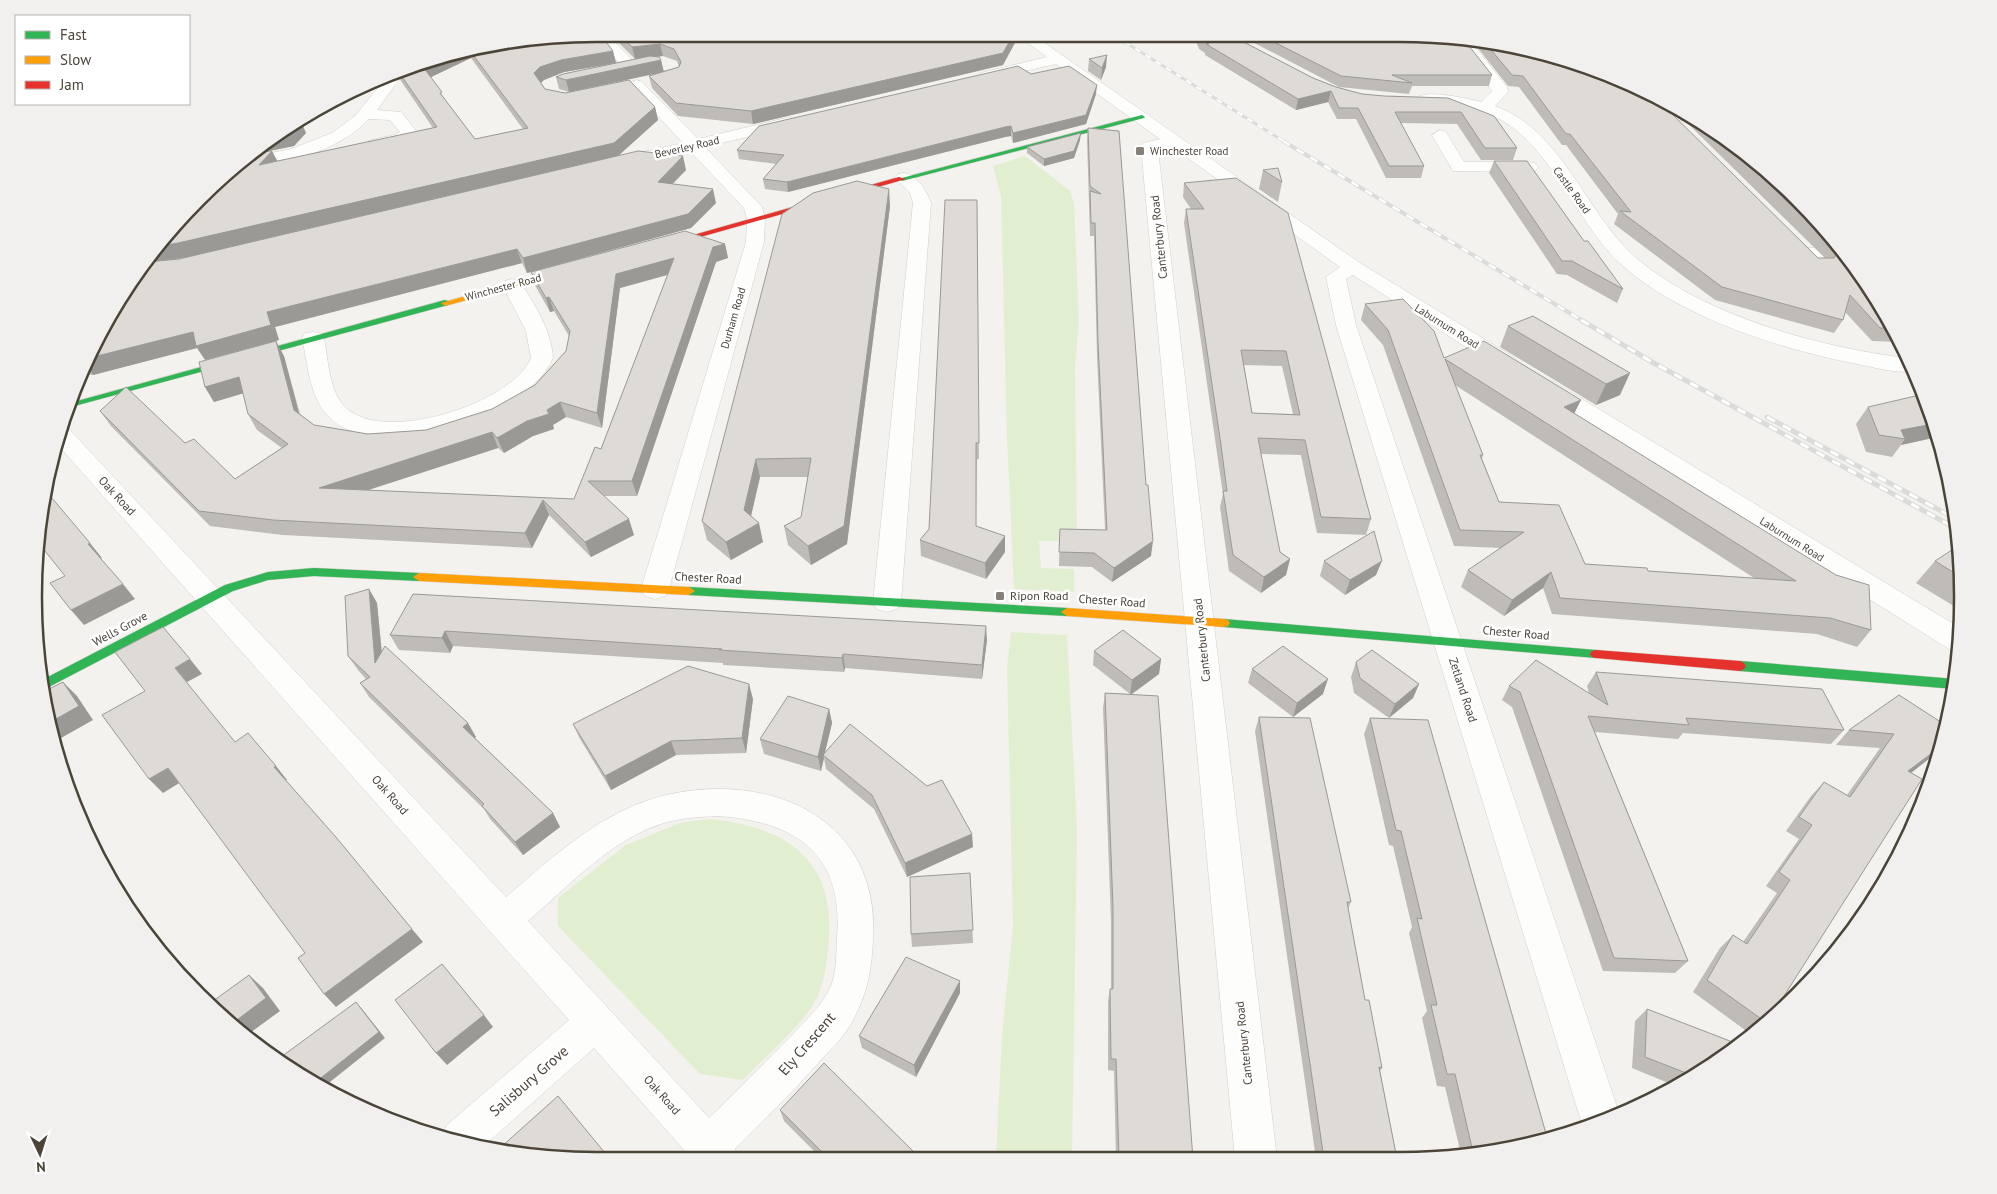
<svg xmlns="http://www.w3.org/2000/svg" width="1997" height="1194" font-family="'PT Sans',sans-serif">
<rect width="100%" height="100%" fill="#f4f2ee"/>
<path fill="#e1eecf" d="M1025 156 1070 191 1074 203 1079 322 1075 367 1077 541H1039L1041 568 1074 569V592L1014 589 1007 437 1001 196 993 166Z
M1011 632 1067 635 1077 828 1072 1159H996L1002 1035 1013 925 1007 667Z
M708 819C789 826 839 862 828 950 826 971 822 994 809 1011 790 1036 764 1058 743 1080L700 1074 558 926V898L626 845 680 823Z"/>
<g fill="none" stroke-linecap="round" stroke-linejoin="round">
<defs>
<path id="street" d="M1020 37H1036L1360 263 1515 358 1518 363 1515 368 1507 370 1499 368 1353 275 1346 279 1356 325 1619 1113 1584 1129 1581 1121 1336 325 1326 277 1340 267 1171 146 1158 150 1277 1159H1235L1141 147 1143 143 1160 139 1056 64 985 80 980 79 978 76 980 73 1047 57Z
M596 38H611L635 63 637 66 635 69H625Z
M1468 43 1473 44 1507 87 1508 92 1495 106C1556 128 1581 198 1621 243 1683 311 1819 348 1908 358L1915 371C1899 374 1877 368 1862 365 1782 350 1665 314 1609 252 1574 213 1549 148 1503 121 1473 104 1448 110 1419 102L1416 99C1424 88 1469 99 1481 102L1492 91 1461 47Z
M405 68 406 70 377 110 401 112 417 132C409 144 383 152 368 149L366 145 368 141 397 134 400 132 390 120 369 119C342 147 303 159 265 165 255 167 244 170 234 168L245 158 291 149 332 133 356 115 387 76Z
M637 80 642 82 698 139 790 117 798 122 796 125 705 147 762 207 765 219 764 242 669 589 665 596 655 599 645 596 641 589 746 242 747 219 744 208 690 151 622 167 616 166 614 162 616 158 683 143 632 88 629 85 632 82Z
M1678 111 1693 119 1669 121 1661 116 1663 113Z
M1440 130 1446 132 1464 162H1529L1535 163 1538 167 1535 171 1529 172 1453 171 1432 135Z
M904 173C918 176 926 190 931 203L901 602 897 609 887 612 877 609 873 602 913 203 910 193 895 178 898 174Z
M1807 248H1836L1845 255 1836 260 1800 258 1797 254 1800 250Z
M512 279 519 281C534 302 552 332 553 358 529 417 373 465 328 416 309 396 308 364 302 338L305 333 313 332 321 333 324 338C328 359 329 391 345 407 382 445 512 404 531 358L526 331 502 285 505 281Z
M1546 380 1554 382 1960 628 1958 651 1949 649 1538 392 1535 387 1538 382Z
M61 426 68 428 506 897C554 856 603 810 666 795 770 771 880 818 873 938 872 967 868 992 854 1018 846 1035 832 1048 819 1062 793 1092 764 1120 735 1149L740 1159H692L594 1048 486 1144 442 1136 447 1125 569 1020 57 444ZM717 816C795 821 844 853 837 938 836 955 837 975 829 990 821 1006 807 1019 795 1032 767 1061 738 1089 709 1118L528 921C569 886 611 839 664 823 681 818 699 817 717 816Z"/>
<path id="fast" d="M1142 115 1145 117 1144 118 902 181 898 179Z
M445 300 448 301V305L67 408 70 403Z
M314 568 419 573 425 577 419 581 314 576 268 580 233 591 43 690 42 680 225 585 268 572Z
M689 587 1067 608 1073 612 1067 616 689 595 683 591Z
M1224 619 1596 650 1600 651 1602 654 1600 657 1596 658 1224 627 1220 626 1218 623 1220 620Z
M1740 661 1955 679 1954 689 1740 671 1736 669 1734 666 1736 663Z"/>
<path id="slow" d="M570 267 574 269 573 271 445 306 441 303Z
M419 573 689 587 695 591 689 595 419 581 413 577Z
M1067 608 1224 619 1228 620 1230 623 1228 626 1224 627 1067 616 1061 612Z"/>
<path id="jam" d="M899 177 906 179 665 247 658 245Z
M1596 650 1740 661 1744 663 1746 666 1744 669 1740 671 1596 658 1592 657 1590 654 1592 651Z"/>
</defs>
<use href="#street" stroke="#d2d0cb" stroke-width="1"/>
<use href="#fast" stroke="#d3cfc5" stroke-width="1"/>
<use href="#slow" stroke="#d3cfc5" stroke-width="1"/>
<use href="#jam" stroke="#d3cfc5" stroke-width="1"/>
<use href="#street" fill="#fdfdfc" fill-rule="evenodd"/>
<use href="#fast" fill="#30b455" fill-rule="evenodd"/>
<use href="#slow" fill="#ff9f0a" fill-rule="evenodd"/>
<use href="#jam" fill="#e5322d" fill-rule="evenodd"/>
<defs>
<path id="rail-far2" d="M1115 36 1285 142"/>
<path id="rail-far1" d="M1283 141 1583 321"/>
<path id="rail" d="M1581 320 1652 362 1957 529
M1767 417 1956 519"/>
</defs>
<use href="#rail-far2" stroke="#dbdbda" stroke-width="3"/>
<use href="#rail-far1" stroke="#dbdbda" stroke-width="4"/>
<use href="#rail" stroke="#dbdbda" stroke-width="5"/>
<use href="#rail-far2" stroke="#fff" stroke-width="2" stroke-dasharray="6" stroke-linecap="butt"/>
<use href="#rail-far1" stroke="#fff" stroke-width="2.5" stroke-dasharray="8" stroke-linecap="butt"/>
<use href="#rail" stroke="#fff" stroke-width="3" stroke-dasharray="9" stroke-linecap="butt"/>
</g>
<path fill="#bfbcb8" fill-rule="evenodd" d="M1437 35 1492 75 1489 86H1412L1409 94 1339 87 1241 36Z
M1194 36H1232L1313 78 1336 87 1362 94 1384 96 1448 98 1517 148 1513 160H1481L1457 124 1401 123 1424 166 1421 178H1386L1356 119H1337L1328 102 1296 110 1205 55V53L1199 49Z
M1018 37 1003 65 753 124 678 116 652 88 649 76 656 73 569 92 559 89 556 77 635 59 614 38ZM663 56 677 61 679 67 663 71 661 60 657 57Z
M523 39 613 51 616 63 564 72 544 80 541 83 545 89 565 93 655 107 658 120 618 156 686 170 673 184 716 203 691 228 527 273 522 263 275 327 279 340 197 348 93 375 84 374 129 284 254 150 306 133 294 146 270 151 277 161 433 128 401 81 397 72 416 64ZM471 58 523 129 475 139 444 98 431 77Z
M1473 42 1581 64 1818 258H1825L1674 110 1713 129 1798 199 1868 284 1899 342 1872 341 1845 312 1843 320 1834 333 1715 300 1614 224 1618 214 1566 145H1562L1519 87 1508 86Z
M1089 59 1106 67 1101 80 1088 71Z
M1031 74 1096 94 1086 124 1013 143 1011 136 1005 137 788 192 765 189 763 179 776 164 739 159 737 150Z
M1088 128 1119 131 1151 556 1112 582 1092 567 1059 566 1060 529 1105 530 1097 356 1094 236H1090L1087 140Z
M1080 140 1074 158 1044 166 1027 153V147Z
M1494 161 1623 289 1617 303 1567 275 1557 274 1489 173Z
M1263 170 1282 182 1278 202 1259 189Z
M1236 178 1371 519 1366 535 1317 533 1301 455 1261 454 1280 552 1290 559 1286 575 1261 593 1229 571 1220 507 1223 494 1218 460 1184 223 1186 209H1191L1183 197 1184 183ZM1244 365 1282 366 1293 414 1252 413Z
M977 200 979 459H977L976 526 1005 552 986 579 921 556 920 540 929 529Z
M890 206 847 544 811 565 788 545 784 526 801 517 808 477H760L751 516 763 542 731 560 707 540 702 521Z
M725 244 728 258 716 262 637 496H604L634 535 591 557 549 515 532 548 283 535 210 526 111 426 100 411 185 443 235 479 282 448 257 430 248 414 243 393 214 402 205 387 284 356 300 414 314 425 368 434 426 430 492 409 535 385 566 351 569 336 554 311 550 312 536 287 531 272ZM668 275 601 449 574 499 368 490 498 448 504 453 533 436 554 429 553 425 566 417 602 428 620 288Z
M1365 304 1444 358 1574 413 1871 630 1857 647 1817 634 1552 614 1543 588 1504 616 1461 587 1468 570 1501 548 1454 546 1383 345 1361 320ZM1455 385 1754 578 1648 571 1585 564 1499 502 1482 459 1483 455Z
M1533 316 1620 395 1596 405 1500 347 1508 326Z
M1868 407 1937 437 1901 445 1892 457 1866 452 1856 424Z
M1958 546 1963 597 1962 611 1916 583 1935 561Z
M1324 561 1376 575 1345 595 1320 576Z
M369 589 377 603 382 652 476 737 475 738 553 813 560 827 523 855 490 819 484 809 369 697 360 683 366 679 358 670 348 656Z
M413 594 987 640 982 679 845 668 844 672 723 665V663L453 646 450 653 399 650 390 635Z
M1094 651 1161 659 1159 674 1131 695 1193 1159H1116L1114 1071 1108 1070V1001L1110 989H1111V921L1103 708 1105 693 1130 694 1093 665Z
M1356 662 1419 684 1413 698 1389 718 1354 693 1351 677Z
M1252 669 1323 694 1293 717 1248 683Z
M1596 672 1844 730 1831 744 1683 733 1678 739 1595 732 1688 961 1675 973 1603 971 1512 707 1502 700 1509 686 1589 693 1587 686Z
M753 699 746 753 676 755 611 790 580 739 573 724Z
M829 709 832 723 825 753 973 847 907 877 874 809 826 769 824 758 821 771 764 754 760 739Z
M1259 717 1351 902 1348 909 1365 1000 1382 1068 1380 1071 1397 1159H1316L1255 731Z
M1370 718 1547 1137 1461 1154 1445 1087 1437 1086 1422 1018 1427 1011 1409 933 1412 927 1393 846 1389 845 1364 734Z
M1947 726 1939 751 1911 773 1770 1018 1755 1030H1745L1693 992 1720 948 1733 935 1743 942 1777 893 1766 886 1799 839 1786 831 1811 796 1824 782 1847 795 1880 748 1836 745 1849 730Z
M970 873 973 943 912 947 911 934Z
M960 981V993L916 1077 862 1048 859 1036Z
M1647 1009 1730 1050 1681 1085 1678 1087 1632 1068 1635 1021Z
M780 1110 921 1159H822L784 1121Z"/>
<path fill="#9b9996" d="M1012 37H1018L1003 65 753 124 751 111Z
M660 44 663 56 635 59 632 47Z
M468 51 471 58 427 79 423 67 442 58Z
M613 51 616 63 564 72 544 80 537 86 534 73 540 67 561 60Z
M1107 55 1106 67 1101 80 1102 68Z
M661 60 664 72 569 92 566 80Z
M1097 85 1096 94 1086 124 1013 143V133Z
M1331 91 1328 102 1296 110 1298 99Z
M655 107 658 120 618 156 187 257 146 263 160 246Z
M301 121 306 133 294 146 248 155 254 150Z
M1011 126V136L1005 137 788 192 787 182 1005 127Z
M1081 133 1080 140 1074 158 1044 166V159Z
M272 151 279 164 259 165Z
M683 156 686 170 661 195 658 182Z
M713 189 716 203 691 228 527 273 523 258Z
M889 189 890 206 847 544 811 565 808 546Z
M725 244 728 258 716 262 637 496 632 481 713 247Z
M517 249 522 263 275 327 279 340 205 360 197 348 93 375 88 367 93 357 267 312Z
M674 258 677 272 620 288 602 428 597 413 616 274Z
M549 297 554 311 550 312 546 298Z
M276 341 284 356 302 425 294 410Z
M1630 373 1620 395 1596 405 1606 384Z
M239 377 248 392 214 402 205 387Z
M1581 400 1573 416 1564 407Z
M560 402 566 417 553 425 554 429 533 436 504 453 497 438Z
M1933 424 1937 437 1901 445 1905 439 1901 430Z
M492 432 498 448 328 503 319 488Z
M756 459 760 477 748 529 744 510Z
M543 500 549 515 532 548 525 533Z
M629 519 634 535 591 557 585 542Z
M759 523 763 542 731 560 726 542Z
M1005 536V552L986 579 985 563Z
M1153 541 1151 556 1112 582 1114 568Z
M90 543 102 558H100L88 544Z
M1290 559 1286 575 1261 593 1264 577Z
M1382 561 1376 575 1345 595 1350 580Z
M1551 572 1543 588 1504 616 1512 600Z
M123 584 135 599 84 625 71 610Z
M369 589 377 603 384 678 375 663Z
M986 626 987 640 982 679V665Z
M445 631 453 646 450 653 442 638Z
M843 654 845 668 844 672 842 658Z
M190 659 202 674 187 682 175 668Z
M1161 659 1159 674 1130 695 1132 680Z
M1328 679 1323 694 1293 717 1297 703Z
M63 682 77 696 93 720 54 742 49 723Z
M749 684 753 699 746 753 742 738Z
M1419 684 1413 698 1389 718 1395 704Z
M829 709 832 723 824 756 823 755 824 758 821 771 818 757Z
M468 723 476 737 471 740 463 727Z
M671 741 676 755 611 790 605 776Z
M1940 747 1939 751 1894 786 1908 771Z
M276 766 287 780 286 781 274 767Z
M168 768 181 782 163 793 149 779Z
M553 813 560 827 523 855 515 842Z
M972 834 973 847 907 877 905 863Z
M412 929 423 942 336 1007 324 994Z
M249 975 263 988 280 1011 247 1035 233 1023Z
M960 981V993L916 1077 914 1065Z
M356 1002 362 1009 385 1038 325 1086 317 1081Z
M484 1015 493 1027 447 1065 436 1053Z"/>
<path fill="#dedbd6" stroke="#9b9996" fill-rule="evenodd" d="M1437 35 1465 41 1492 75H1392L1412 83 1341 76 1262 36Z
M1199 36H1232L1313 78 1336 87 1362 94 1384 96 1448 98 1494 116 1517 148H1485L1461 112H1395L1424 166H1389L1358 108H1339L1331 91 1298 99 1206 44H1209L1200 39Z
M1012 37 1003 53 751 111 676 103 649 76 679 67 681 62 674 49 660 44 632 47 623 38Z
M603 38 613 51 561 60 540 67 534 73 545 89 565 93 629 80 655 107 614 143 178 243 160 246 199 199 250 153 272 151 259 165 437 127 398 71 416 64 442 58 423 67 442 92 440 93 475 139 528 128 470 51 523 39Z
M1487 45 1581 64 1662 104 1818 258H1834L1838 252 1835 247 1709 127 1713 129 1798 199 1868 284 1892 328H1880L1850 295 1843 320 1722 287 1620 211 1631 212 1570 134H1566L1523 76 1512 75Z
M1107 55 1102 68 1089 59Z
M650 56 659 57 661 60 566 80 556 77 563 74Z
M1018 66 1031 74 1069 66 1097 85 1086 115 1013 133 1011 126 1005 127 787 182 763 179 784 155 737 150 759 126Z
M296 124 288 133 279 135Z
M1088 128 1119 131 1146 485H1148L1153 541 1114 568 1094 553 1059 552 1060 529 1107 530 1098 342 1095 223H1091L1090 191 1101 194 1090 186Z
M1081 133 1074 151 1044 159 1027 147Z
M638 151 683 156 658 182 713 189 688 214 523 258 517 249 267 312 271 325 196 346 193 332 93 357 129 284 147 262 179 259Z
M1494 161H1527L1584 241H1588L1623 289 1572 261H1562Z
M1278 168 1282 182 1263 170Z
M1236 178 1288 213 1371 519 1321 517 1305 440 1258 438 1280 552 1290 559 1264 577 1233 555 1223 491H1227L1221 445 1186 209H1204L1184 183ZM1241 350 1286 351 1300 415 1252 413Z
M857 181 889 189 844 526 808 546 784 526 801 517 811 458 756 459 744 510 759 523 726 542 702 521 782 214 813 193Z
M945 200H977L979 443H976V526L1005 536 985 563 920 540 929 529Z
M685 231 725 244 713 247 632 481H588L629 519 585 542 543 500 525 533 273 520 199 511 100 411 126 387 185 443 194 439 235 479 288 444 248 414 239 377 205 387 199 362 276 341 294 410 314 425 368 434 426 430 492 409 535 385 566 351 570 331 549 297 546 298 531 272ZM674 258 601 449 595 447 574 499 319 488 492 432 497 438 527 421 549 414 547 410 560 402 597 413 616 274Z
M1403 299 1434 331 1444 358 1484 341 1581 400 1564 407 1836 575 1869 585 1871 630 1830 618 1560 598 1551 572 1512 600 1468 570 1524 532 1460 530 1388 330 1365 304ZM1445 359 1796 581 1648 571 1647 568 1585 564 1559 505 1499 502 1480 455H1483Z
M1533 316 1630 373 1606 384 1508 326Z
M1924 394 1933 424 1901 430 1905 439 1879 435 1868 407Z
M46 491 90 543 88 544 123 584 71 610 50 583 65 576 37 541 39 523Z
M1374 531 1382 561 1350 580 1324 561Z
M1958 546 1961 577 1935 561Z
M369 589 375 663 385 646 468 723 463 727 553 813 515 842 482 806 484 804 360 683 370 677 348 656 345 596Z
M413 594 986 626 982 665 843 654 842 658 719 650 722 649 445 631 442 638 390 635Z
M163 627 190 659 175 668 235 742 248 733 276 766 274 767 335 836 412 929 324 994 298 958 305 953 168 768 149 779 102 715 145 691 115 652Z
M1123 630 1161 659 1132 680 1094 651Z
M1283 646 1328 679 1297 703 1252 669Z
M1372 650 1419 684 1395 704 1360 678 1356 662Z
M1536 660 1608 705 1596 672 1822 689 1844 730 1686 718 1689 725 1588 716 1688 961 1614 958 1520 692 1509 686Z
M688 666 749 684 742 738 671 741 605 776 573 724Z
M63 682 79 706 49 723 45 707 43 692Z
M1105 693 1158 696 1193 1159H1119L1116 1059H1111L1110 989H1113V908Z
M1899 695 1947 726 1940 747 1908 771 1922 779 1770 1018H1760L1707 980 1733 935 1747 944 1790 880 1779 872 1812 825 1799 817 1824 782 1850 797 1894 734 1849 730Z
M788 696 829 709 818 757 760 739Z
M1259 717 1310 718 1351 902H1347L1365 1000H1369L1382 1068 1379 1067 1397 1159H1324Z
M1370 718 1428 720 1547 1137 1473 1152 1455 1074H1447L1431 1005H1437L1417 918 1422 919 1401 831 1396 830Z
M850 724 927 786 942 780 972 834 905 863 872 795 823 755Z
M970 873 973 930 911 934 910 877Z
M906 957 960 981 914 1065 859 1036Z
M442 964 484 1015 436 1053 395 1000Z
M249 975 266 998 233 1023 209 1004Z
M356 1002 379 1032 317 1081 287 1067 281 1057Z
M1647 1009 1730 1041V1050L1694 1076 1645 1057Z
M824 1063 921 1159H829L780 1110Z
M558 1096 610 1159H560L501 1147Z"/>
<g fill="#868178" stroke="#fff" stroke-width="2">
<rect x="1135" y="146" width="10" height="10" rx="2.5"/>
<rect x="995" y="591" width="10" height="10" rx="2.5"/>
</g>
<g text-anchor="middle" stroke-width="5" stroke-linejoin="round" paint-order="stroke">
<g font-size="11" fill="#4b4439" stroke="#fff">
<text transform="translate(687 147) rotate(-13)" y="4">Beverley Road</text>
<text transform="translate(1572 190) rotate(54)" y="4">Castle Road</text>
<text transform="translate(503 287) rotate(-15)" y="4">Winchester Road</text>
<text transform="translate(733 318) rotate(-74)" y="4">Durham Road</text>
<text transform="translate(1447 326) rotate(32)" y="4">Laburnum Road</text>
<text transform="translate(1792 539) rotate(32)" y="4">Laburnum Road</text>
</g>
<g font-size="11" fill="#4b4439" stroke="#fff" text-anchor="start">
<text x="1150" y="155">Winchester Road</text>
</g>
<g font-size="12" fill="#4b4439" stroke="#fff">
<text transform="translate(1159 237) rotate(-96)" y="4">Canterbury Road</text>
<text transform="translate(117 496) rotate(47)" y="4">Oak Road</text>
<text transform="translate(708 578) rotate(3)" y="4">Chester Road</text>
<text transform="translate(1112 601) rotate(4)" y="4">Chester Road</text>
<text transform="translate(120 629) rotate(-28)" y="4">Wells Grove</text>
<text transform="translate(1516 633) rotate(5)" y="4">Chester Road</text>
<text transform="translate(1202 640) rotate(-96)" y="4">Canterbury Road</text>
<text transform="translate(1463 690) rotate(72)" y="4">Zetland Road</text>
<text transform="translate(390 795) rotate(48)" y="4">Oak Road</text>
<text transform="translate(1244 1043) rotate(-96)" y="4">Canterbury Road</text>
<text transform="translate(662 1095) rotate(48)" y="4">Oak Road</text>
</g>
<g font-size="12" fill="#4b4439" stroke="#fff" text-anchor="start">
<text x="1010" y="600">Ripon Road</text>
</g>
<g font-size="15" fill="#4b4439" stroke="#fff">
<text transform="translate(807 1044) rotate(-49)" y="5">Ely Crescent</text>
<text transform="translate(529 1081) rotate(-41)" y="5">Salisbury Grove</text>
</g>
</g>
<path d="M0 0H1997V1194H0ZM596 42H1400A554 554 0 0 1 1954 596V598A554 554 0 0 1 1400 1152H596A554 554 0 0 1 42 598V596A554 554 0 0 1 596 42Z" fill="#f1f0ef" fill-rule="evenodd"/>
<path fill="none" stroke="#4b4439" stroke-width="2.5" d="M596 42H1400A554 554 0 0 1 1954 596V598A554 554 0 0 1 1400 1152H596A554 554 0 0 1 42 598V596A554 554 0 0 1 596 42Z"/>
<rect x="15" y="15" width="175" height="90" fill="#ffffff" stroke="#b7b4b0"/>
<rect x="25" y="31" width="25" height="8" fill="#30b455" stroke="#b7b4b0"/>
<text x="60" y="40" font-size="15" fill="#4b4439">Fast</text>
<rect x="25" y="56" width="25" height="8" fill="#ff9f0a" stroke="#b7b4b0"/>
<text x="60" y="65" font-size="15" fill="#4b4439">Slow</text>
<rect x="25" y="81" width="25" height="8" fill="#e5322d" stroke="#b7b4b0"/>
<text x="60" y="90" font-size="15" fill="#4b4439">Jam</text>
<g transform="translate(40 1154) rotate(176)" stroke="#ffffff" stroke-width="4" paint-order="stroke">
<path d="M0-4L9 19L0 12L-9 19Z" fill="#4b4439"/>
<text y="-8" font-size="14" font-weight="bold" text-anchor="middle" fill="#4b4439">N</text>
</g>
</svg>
